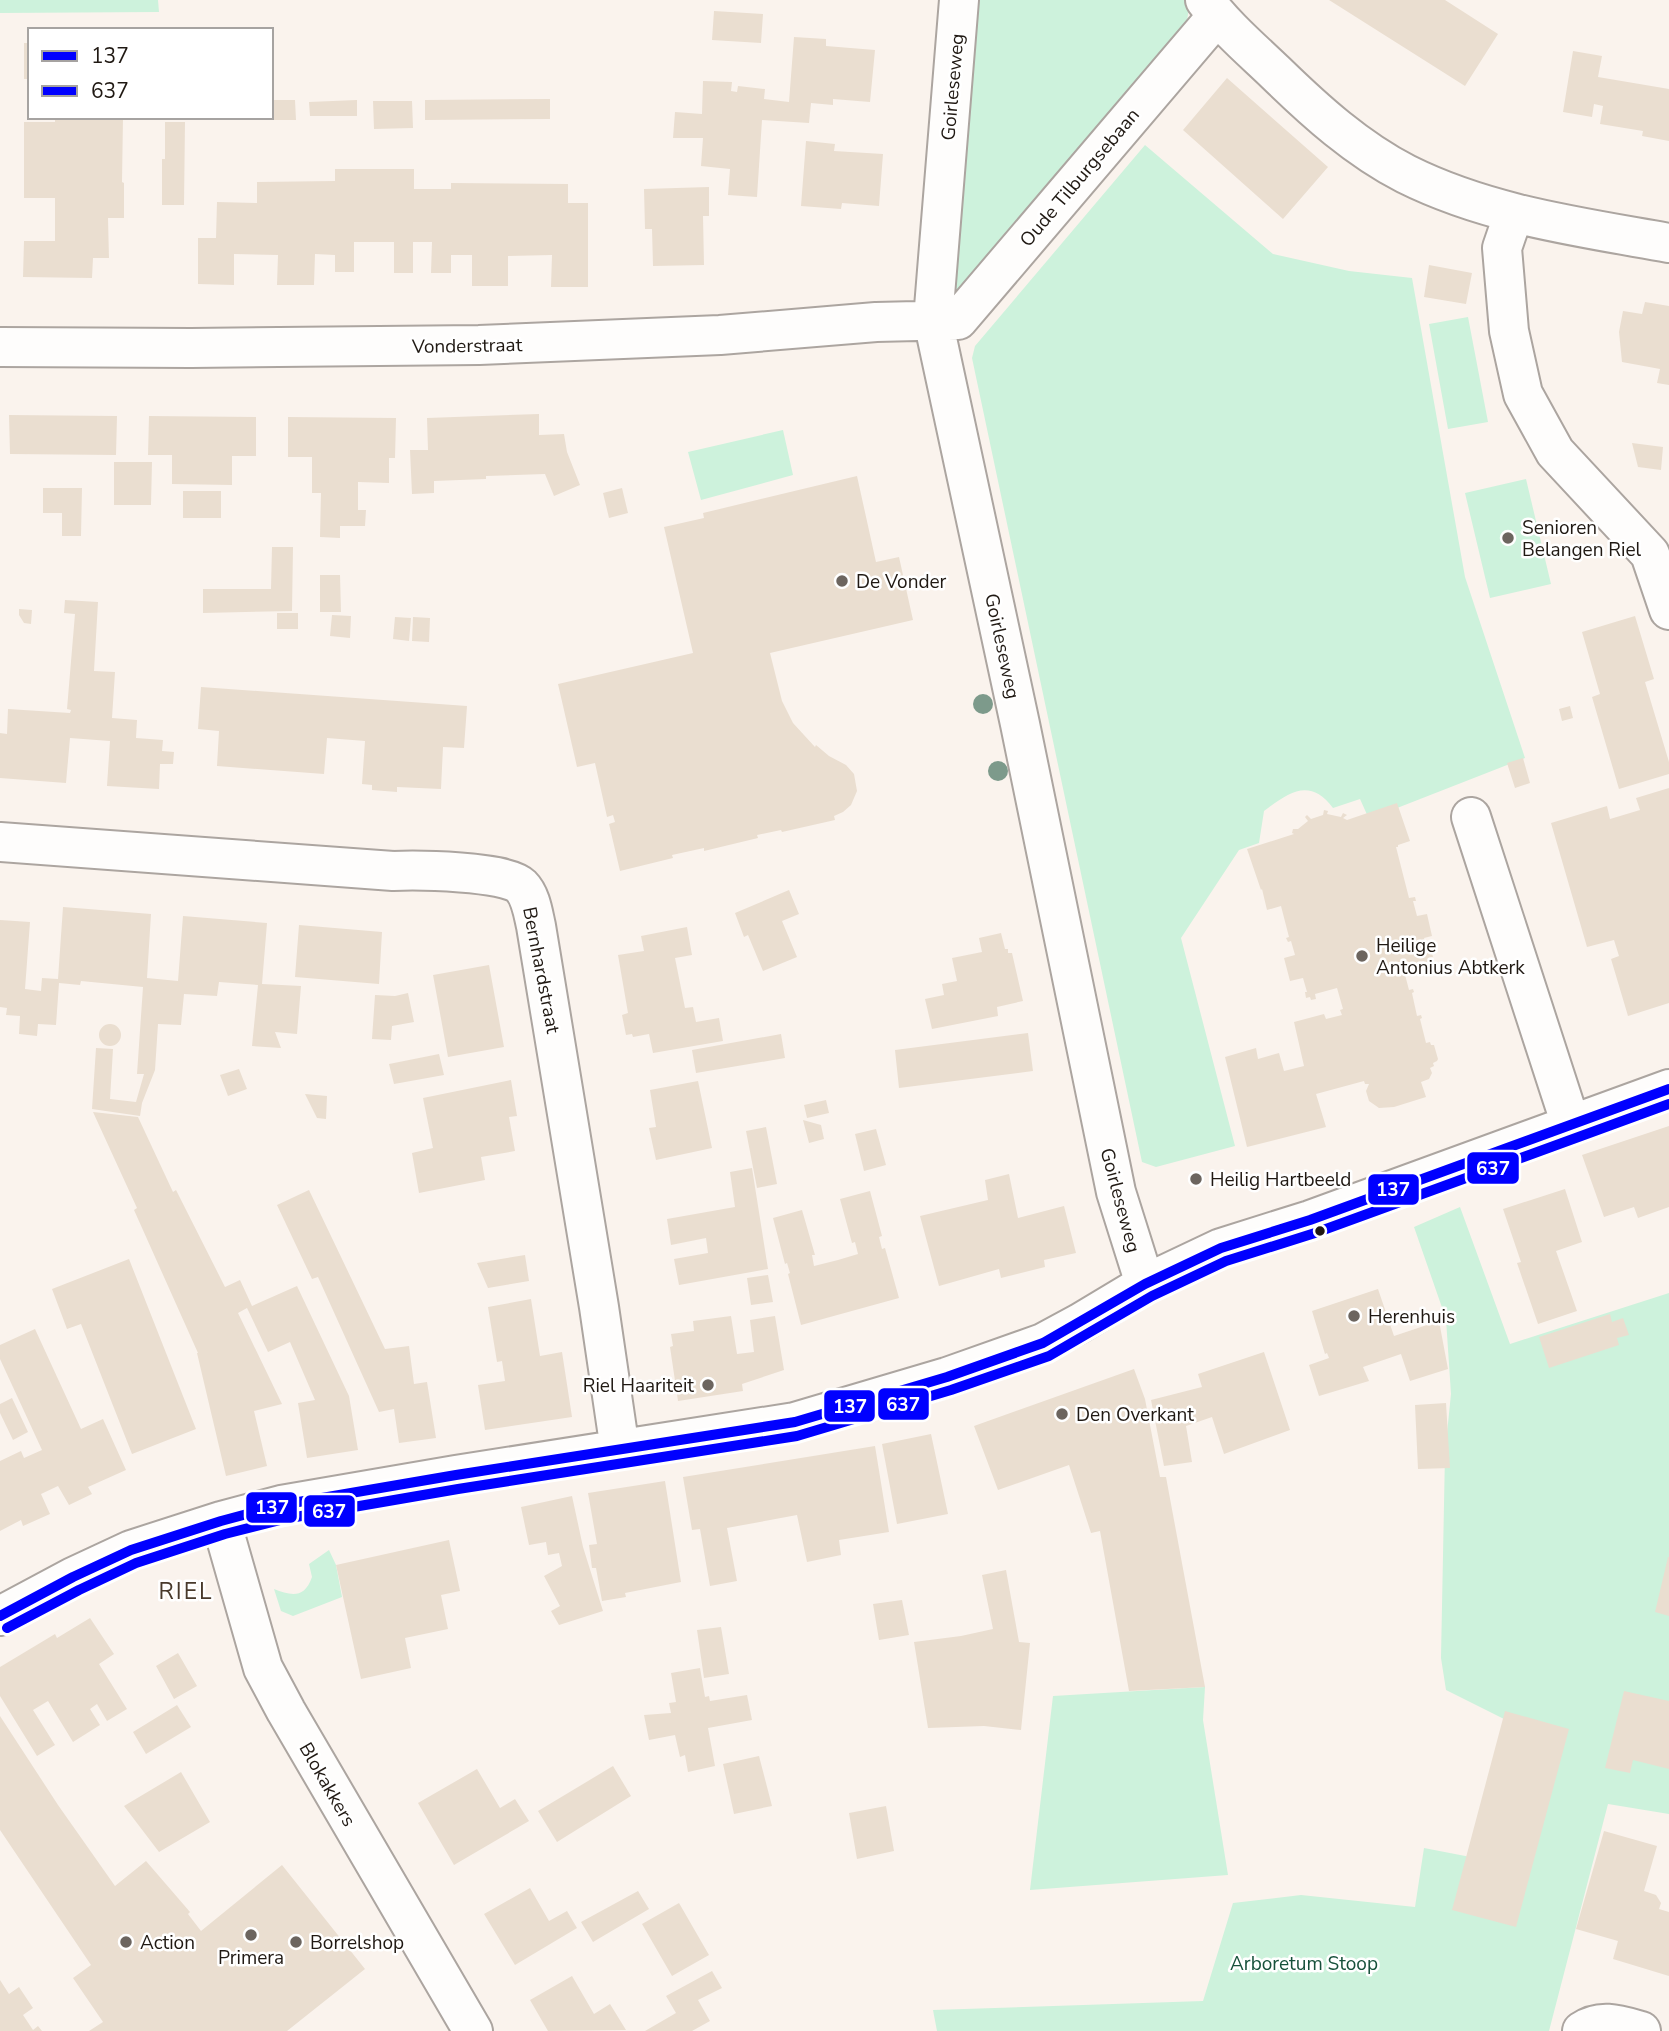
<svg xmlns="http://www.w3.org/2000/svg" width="1669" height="2031" font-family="'Nunito Sans',sans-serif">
<rect width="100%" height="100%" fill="#faf3ed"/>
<path fill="#cdf2dc" d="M0 0H158L159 12 0 13Z
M979 0H1185C1190 8 1188 16 1186 25L960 295 954 291Z
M1145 145 1273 254 1349 271 1412 278 1465 577 1525 758 1369 819 1360 799 1333 808C1310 777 1289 792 1264 811L1259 843 1239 850 1181 938 1235 1146 1156 1167 1142 1162 972 358 975 346Z
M1468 317 1488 422 1448 429 1429 324Z
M783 430 793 475 701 500 688 452Z
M1526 479 1551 584 1490 598 1465 493Z
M1460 1207 1510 1344 1669 1293V1814L1608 1804 1549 2031H937L933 2010 1203 2001 1233 1903 1301 1895 1415 1907 1424 1848 1491 1861 1504 1719 1446 1690 1441 1658 1445 1453 1451 1394 1446 1319 1414 1227Z
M329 1550 336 1565 342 1597 293 1616 281 1611 274 1589C290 1595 304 1600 312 1577L309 1564Z
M1205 1687 1203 1720 1228 1875 1030 1890 1053 1696Z"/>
<path fill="#eaded0" d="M1329 0H1445L1498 34 1465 86Z
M714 11 763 14 761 43 712 40Z
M794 37 826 39V46L875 50 870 102 833 99V105L811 103 809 123 762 120 757 197 728 195 730 169 701 166 703 138H673L675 112 702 114 703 81 732 82 731 91 737 92 738 86 765 89 764 99 789 102Z
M24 43H30V79H24Z
M1573 51 1602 56 1598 77 1669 89V141L1642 136 1643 131 1600 124 1603 106 1594 104 1592 117 1563 112Z
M1227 78 1328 167 1283 219 1183 130Z
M550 99V119L425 120V100Z
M272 100H295L296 120H273Z
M357 100V116H310L309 102Z
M373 101H412L413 128 374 129Z
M55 117H123L122 182 124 183V218H108L109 258H93L92 278 23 277 24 241H55V198H24V122H55Z
M165 122H185L184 205H162V159H165Z
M806 141 835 144 834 151 883 154 879 206 842 203 841 209 801 206Z
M335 169H414V189H451V183L568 184V203H588V287H551L552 255 508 256V286H472V255H451V273H431L432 242H413V273H394V242H354V272H335V255L315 254 314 285H277L278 255 234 254V285L198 284V238H216L217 202 257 203V182L335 181Z
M709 187V216H703L704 265 653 266 652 229H645L644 189Z
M1429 265 1472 273 1466 304 1424 297Z
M1645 302 1669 306V385L1657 383 1660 369 1622 362 1619 332 1623 311 1642 314Z
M539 414V435L564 434 567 452 580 485 554 496 545 474 486 476V479L434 481V493L412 494 410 450H428L427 418Z
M9 415 117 416 116 455 10 454Z
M149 416 256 417V456H232V485L172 484V455H148Z
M288 417 396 418 395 458H389V483L358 482V510H366L365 526H340V538L320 537 321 493H312V457H288Z
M1632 443 1663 447 1661 470 1638 467Z
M114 462H152L151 505H114Z
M857 476 876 562 899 557 913 620 770 653 782 701 793 723 815 747 816 745 829 756 846 765 854 774 857 791 851 805 843 812 834 816 835 820 782 832 781 830 757 835 758 838 704 851V848L672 855 673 858 620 871 609 824 615 822 613 815 607 817 595 763 577 767 558 684 693 653 664 527 704 518 703 513Z
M43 488H82L81 536H62V513H43Z
M622 488 628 513 609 518 603 493Z
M183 491H221V518H183Z
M272 547H293L292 611 203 613V589H271Z
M320 575H340L341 612H320Z
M65 600 98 602 94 671 115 672 112 718 137 720 136 738 163 740 162 751 174 752 173 764H160L159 789 107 786 110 741 70 738 66 783 0 778V733L7 734 8 709 70 713 71 710 67 709 75 614 64 613Z
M19 609 32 610 31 624 24 623 19 615Z
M277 613H298V629H277Z
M332 615 351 616 350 638 330 636Z
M1635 616 1654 679 1645 682 1669 762V774L1619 789 1592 697 1600 694 1582 632Z
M395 617 411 618 409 641 393 639Z
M413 617 430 618 429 642 412 641Z
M201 687 467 706 464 748 443 747 441 789 397 787V792L372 790V785L362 784 365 741 327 738 324 774 217 766 219 731 198 729Z
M1570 706 1573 718 1562 721 1559 709Z
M1523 758 1530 783 1515 788 1507 763Z
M1669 788V1003L1628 1016 1611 959 1619 956 1614 940 1587 947 1551 823 1607 806 1610 819 1640 810 1636 798Z
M1397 803 1410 841 1398 845V847H1396L1409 898 1415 897 1416 901H1413L1417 916 1427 914 1432 936 1424 938 1429 954 1432 953 1433 957 1429 958 1430 962 1426 963 1423 961 1403 967 1409 990 1413 989 1414 992 1412 993 1417 1016 1421 1015 1422 1018 1420 1019 1426 1043 1430 1042 1431 1045H1434L1438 1059 1437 1061 1433 1063 1434 1066 1430 1068 1432 1073 1429 1079 1421 1082 1426 1097 1394 1107 1379 1108 1369 1101 1366 1091 1369 1084H1365L1364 1081 1316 1094 1326 1127 1247 1147 1225 1057 1256 1048 1258 1059 1279 1053 1284 1071 1304 1066 1294 1022 1324 1014 1326 1019 1342 1015 1340 1010 1343 1009 1337 988 1315 994 1316 999 1311 1000 1310 997 1306 998 1305 992H1307L1303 978 1290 981 1284 958 1295 955 1291 941 1288 942 1286 938 1289 937 1281 906 1267 910 1262 889 1261 890 1247 849 1294 834 1292 833 1293 829H1298L1308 821 1305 817 1307 815 1311 819 1323 815 1324 810 1328 811 1327 814 1341 817 1343 813 1347 815 1343 818 1347 820Z
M789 890 799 914 782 921 797 957 763 971 748 935 744 937 735 913Z
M63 907 151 914 147 978 178 981 183 916 267 923 262 984 301 986 297 1034 275 1032 281 1048 252 1046 258 985 219 982 217 996 184 994 181 1025 158 1024 155 1070 142 1103 140 1116 92 1109 96 1048 113 1049 110 1099 136 1102 144 1074H137L143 987 81 981 80 985 59 983 56 1025 38 1024 37 1036 19 1034 20 1016 6 1015 7 1008 0 1007V920L30 922 25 989 41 991 42 978 58 979Z
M299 925 382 932 379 984 295 977Z
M687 927 692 955 675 958 685 1008 693 1007 696 1022 719 1018 723 1041 653 1053 649 1034 633 1037 632 1034 626 1035 622 1015 628 1013 618 955 644 951 641 936Z
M1001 933 1005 949H1008V953H1012L1023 1001 997 1007 998 1016 932 1029 925 999 944 995 942 984 957 981 952 958 982 952 979 938Z
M489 965 504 1047 448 1057 433 975Z
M408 993 414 1022 392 1026 391 1040 372 1039 375 995 395 996Z
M99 1035a11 11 0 1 1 22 0a11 11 0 1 1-22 0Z
M1028 1033 1033 1071 899 1088 895 1050Z
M781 1034 785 1058 696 1073 692 1050Z
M439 1054 444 1075 394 1084 389 1064Z
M239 1069 247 1089 228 1096 220 1075Z
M511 1080 517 1116 509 1117 515 1151 481 1157 485 1180 419 1193 412 1153 433 1148 423 1098Z
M698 1081 712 1148 656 1160 649 1128 656 1127 650 1090Z
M305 1094 327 1096 326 1119 317 1118Z
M826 1100 829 1113 807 1118 804 1105Z
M93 1112 138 1117 173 1192 176 1190 225 1287 240 1280 252 1306 297 1286 349 1396 358 1450 307 1458 298 1403 315 1400 290 1342 268 1352 247 1308 238 1313 282 1404 254 1411 267 1466 226 1476 197 1353H198L134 1210 137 1208Z
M803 1120 821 1125 824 1139 809 1143Z
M1669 1126V1207L1638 1218 1634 1207 1604 1217 1582 1155Z
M766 1127 777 1184 757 1188 746 1131Z
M876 1129 886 1165 864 1171 855 1134Z
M752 1168 768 1269 679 1285 674 1259 708 1253 706 1238 671 1245 667 1219 735 1207 730 1172Z
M1009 1174 1018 1218 1064 1206 1076 1253 1044 1260 1045 1267 1001 1278 999 1269 939 1286 920 1216 988 1200 985 1180Z
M1565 1189 1582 1242 1556 1251 1577 1311 1538 1324 1517 1263 1521 1262 1503 1209Z
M309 1190 385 1349 409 1346 414 1384 427 1382 436 1438 399 1443 394 1409 379 1412 318 1277 312 1279 277 1205Z
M870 1191 882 1236 879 1237 882 1249 885 1248 899 1298 801 1325 788 1274 790 1273 787 1263 785 1264 773 1218 802 1210 815 1255H812L814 1266 838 1260 858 1254 855 1242 852 1243 840 1199Z
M525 1255 529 1281 488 1288 477 1263Z
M129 1259 196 1429 132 1454 81 1324 67 1329 52 1289Z
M768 1275 773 1302 751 1305 747 1278Z
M1378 1289 1394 1336 1439 1321 1448 1369 1410 1381 1401 1354 1363 1367 1369 1381 1319 1396 1309 1365 1329 1358 1327 1353 1325 1354 1312 1311Z
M531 1299 540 1356 562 1352 572 1417 485 1430 478 1385 505 1381 502 1361 497 1362 488 1307Z
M1610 1314 1612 1322 1623 1318 1629 1335 1617 1338 1619 1345 1549 1368 1539 1337Z
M731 1316 737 1354 754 1352 750 1320 775 1316 784 1370 742 1384 743 1391 678 1401 670 1347 673 1346 671 1334 694 1331 693 1321Z
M35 1329 81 1429 103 1419 126 1470 88 1487 92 1494 69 1505 58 1486 41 1494 50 1514 23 1526 21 1520 0 1531V1461L21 1451 24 1458 42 1450 0 1359V1345Z
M1264 1352 1290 1430 1224 1454 1212 1417 1186 1426 1192 1462 1164 1466 1151 1400 1202 1387 1198 1374Z
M1134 1369 1145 1399 1160 1477H1166L1205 1687 1129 1691 1100 1531 1091 1533 1069 1465 998 1490 974 1426Z
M12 1398 28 1432 13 1440 0 1413V1404Z
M1446 1403 1450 1468 1418 1469 1415 1405Z
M931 1434 948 1514 897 1524 882 1444Z
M875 1446 889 1532 839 1540 841 1555 807 1562 797 1515 727 1528 737 1581 710 1586 700 1529 692 1530 683 1477Z
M665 1481 681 1582 625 1593 626 1597 602 1601 596 1568H592L589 1545 597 1544 588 1493Z
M572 1496 583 1547 603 1611 559 1625 551 1611 560 1606 544 1576 562 1566 559 1553 548 1555 546 1542 529 1545 521 1507Z
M449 1540 460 1591 441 1595 448 1629 405 1638 411 1668 361 1679 336 1565Z
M1668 1557H1669V1616L1655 1612Z
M1006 1570 1019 1642 1030 1643 1021 1730 984 1726 928 1728 914 1642 961 1636 993 1629 982 1575Z
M902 1600 909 1635 879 1640 873 1604Z
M90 1618 114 1654 99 1664 127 1709 107 1721 97 1704 90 1709 100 1725 73 1742 48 1701 33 1710 55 1745 37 1756 0 1696V1667L55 1634 57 1638Z
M721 1627 729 1674 704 1678 697 1630Z
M178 1653 197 1686 174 1699 156 1666Z
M700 1668 705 1697 709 1696 710 1701 747 1695 752 1720 708 1728 715 1766 688 1772 685 1755 680 1757 675 1735 649 1740 644 1715 671 1713 669 1703 676 1702 671 1673Z
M1624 1691 1669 1701V1769L1633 1760 1630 1773 1605 1768Z
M177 1705 191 1727 146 1754 133 1732Z
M1505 1711 1569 1729 1516 1927 1452 1910Z
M0 1716 58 1805 115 1886 146 1861 190 1912 188 1914 201 1931 282 1865 365 1969 287 2031H89L103 2022 73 1978 91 1965 0 1830Z
M759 1756 772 1806 734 1814 723 1764Z
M613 1766 631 1796 557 1842 538 1811Z
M477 1769 500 1808 515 1799 529 1821 454 1865 418 1803Z
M181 1772 210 1822 159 1852 124 1806Z
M886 1806 894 1851 857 1859 849 1813Z
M1604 1831 1657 1846 1644 1891 1656 1895 1661 1903 1659 1909 1669 1912V1976L1613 1959 1618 1941 1576 1929Z
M530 1888 549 1921 567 1911 577 1928 515 1965 484 1914Z
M638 1891 649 1909 593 1942 581 1922Z
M679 1903 709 1955 672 1976 642 1924Z
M712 1971 722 1988 698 2000 710 2021 692 2031H645L676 2013 666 1996Z
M572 1976 594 2014 610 2004 626 2030 548 2031 530 2000Z
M0 1980 9 1994 19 1987 33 2008 23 2015 33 2030 38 2026 42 2031H0Z"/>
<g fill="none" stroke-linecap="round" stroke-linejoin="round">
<defs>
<path id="minor" d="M959 0 933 320 1020 724 1116 1192 1145 1284
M1205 0C1225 27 1251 49 1276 73 1315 111 1357 149 1406 174 1488 215 1580 227 1669 243
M1514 213 1502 248 1509 331 1523 394 1555 452 1650 554 1669 610
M0 347 191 348 479 345 720 335 876 322 958 320 1217 16
M1471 817 1571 1125
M0 842 393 871C417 870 506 871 521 886 531 896 533 913 536 926L599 1307 620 1450
M221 1521 263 1668 286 1711 473 2031
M0 1616 73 1577 131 1550 221 1521 281 1505 456 1475 795 1422 947 1377 1043 1343 1080 1323 1145 1284 1221 1248 1310 1220 1669 1089
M1582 2031C1601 2018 1620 2025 1641 2031"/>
</defs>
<use href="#minor" stroke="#aca5a0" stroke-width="42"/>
<use href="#minor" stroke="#fefdfc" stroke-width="38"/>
<defs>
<path id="bus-1" d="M0 1616 73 1577 131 1550 221 1521 281 1505 456 1475 795 1422 947 1377 1043 1343 1145 1284 1221 1248 1310 1220 1669 1089"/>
<path id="bus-2" d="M7 1628 79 1590 136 1563 225 1534 284 1519 458 1489 797 1436 951 1390 1049 1356 1152 1296 1226 1261 1315 1233 1669 1104"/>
</defs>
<use href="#bus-1" stroke="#fff" stroke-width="16"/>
<use href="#bus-2" stroke="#fff" stroke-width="16"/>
<use href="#bus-1" stroke="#00f" stroke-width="10"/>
<use href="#bus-2" stroke="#00f" stroke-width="10"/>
</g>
<g fill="#7d9a8b">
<circle cx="983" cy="704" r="10"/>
<circle cx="998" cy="771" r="10"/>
</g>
<g fill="#6c655f" stroke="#fff" stroke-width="2.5">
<circle cx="1508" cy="538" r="7"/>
<circle cx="842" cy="581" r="7"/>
<circle cx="1362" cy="956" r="7"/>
<circle cx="1196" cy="1179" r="7"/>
<circle cx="1354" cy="1316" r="7"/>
<circle cx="708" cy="1385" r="7"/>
<circle cx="1062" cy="1414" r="7"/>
<circle cx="251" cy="1935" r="7"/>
<circle cx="126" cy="1942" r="7"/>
<circle cx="296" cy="1942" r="7"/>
</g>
<circle fill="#201913" stroke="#fff" stroke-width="2.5" cx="1320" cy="1231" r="6"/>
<g text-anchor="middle" stroke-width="5" stroke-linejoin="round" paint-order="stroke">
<g font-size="19" fill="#201913" stroke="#fff">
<text transform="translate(952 87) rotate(-85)" y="7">Goirleseweg</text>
<text transform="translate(1079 177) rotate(-50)" y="7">Oude Tilburgsebaan</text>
<text transform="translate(467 345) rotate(-1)" y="7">Vonderstraat</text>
<text transform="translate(1003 646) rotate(78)" y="7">Goirleseweg</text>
<text transform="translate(542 970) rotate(79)" y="7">Bernhardstraat</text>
<text transform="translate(1121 1200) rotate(75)" y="7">Goirleseweg</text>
<text transform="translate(328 1784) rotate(60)" y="7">Blokakkers</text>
</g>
<g font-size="19" fill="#201913" stroke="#fff" text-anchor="start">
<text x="1522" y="534">Senioren<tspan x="1522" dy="22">Belangen Riel</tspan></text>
<text x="856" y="588">De Vonder</text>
<text x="1376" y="952">Heilige<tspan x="1376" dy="22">Antonius Abtkerk</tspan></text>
<text x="1210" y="1186">Heilig Hartbeeld</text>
<text x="1368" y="1323">Herenhuis</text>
<text x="694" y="1392" text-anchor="end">Riel Haariteit</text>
<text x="1076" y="1421">Den Overkant</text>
<text x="140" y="1949">Action</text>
<text x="310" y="1949">Borrelshop</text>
<text x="251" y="1964" text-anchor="middle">Primera</text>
</g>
<g font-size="19" fill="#17513b" stroke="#fff">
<text x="1304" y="1970">Arboretum Stoop</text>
</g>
<g font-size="23" letter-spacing="2" fill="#48392b" stroke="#fff">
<text x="186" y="1599">RIEL</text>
</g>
</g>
<g stroke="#fff" stroke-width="2.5">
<rect x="1466" y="1151" width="54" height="34" rx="7" fill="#00f"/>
<rect x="1367" y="1173" width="53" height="33" rx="7" fill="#00f"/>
<rect x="877" y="1387" width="53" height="34" rx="7" fill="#00f"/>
<rect x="823" y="1389" width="53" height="34" rx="7" fill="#00f"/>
<rect x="245" y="1491" width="53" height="33" rx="7" fill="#00f"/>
<rect x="303" y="1494" width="53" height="34" rx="7" fill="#00f"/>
</g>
<g font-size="19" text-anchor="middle" font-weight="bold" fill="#fff">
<text x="1493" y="1175">637</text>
<text x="1393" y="1196">137</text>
<text x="903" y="1411">637</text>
<text x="850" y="1413">137</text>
<text x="272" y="1514">137</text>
<text x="329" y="1518">637</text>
</g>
<rect x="28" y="28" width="245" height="91" fill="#ffffff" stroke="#a6a3a1" stroke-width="2"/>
<rect x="42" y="51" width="35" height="10" fill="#0000ff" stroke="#a6a3a1" stroke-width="2"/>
<text x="91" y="63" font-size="21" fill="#201913">137</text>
<rect x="42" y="86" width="35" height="10" fill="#0000ff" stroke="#a6a3a1" stroke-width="2"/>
<text x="91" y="98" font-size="21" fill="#201913">637</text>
</svg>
